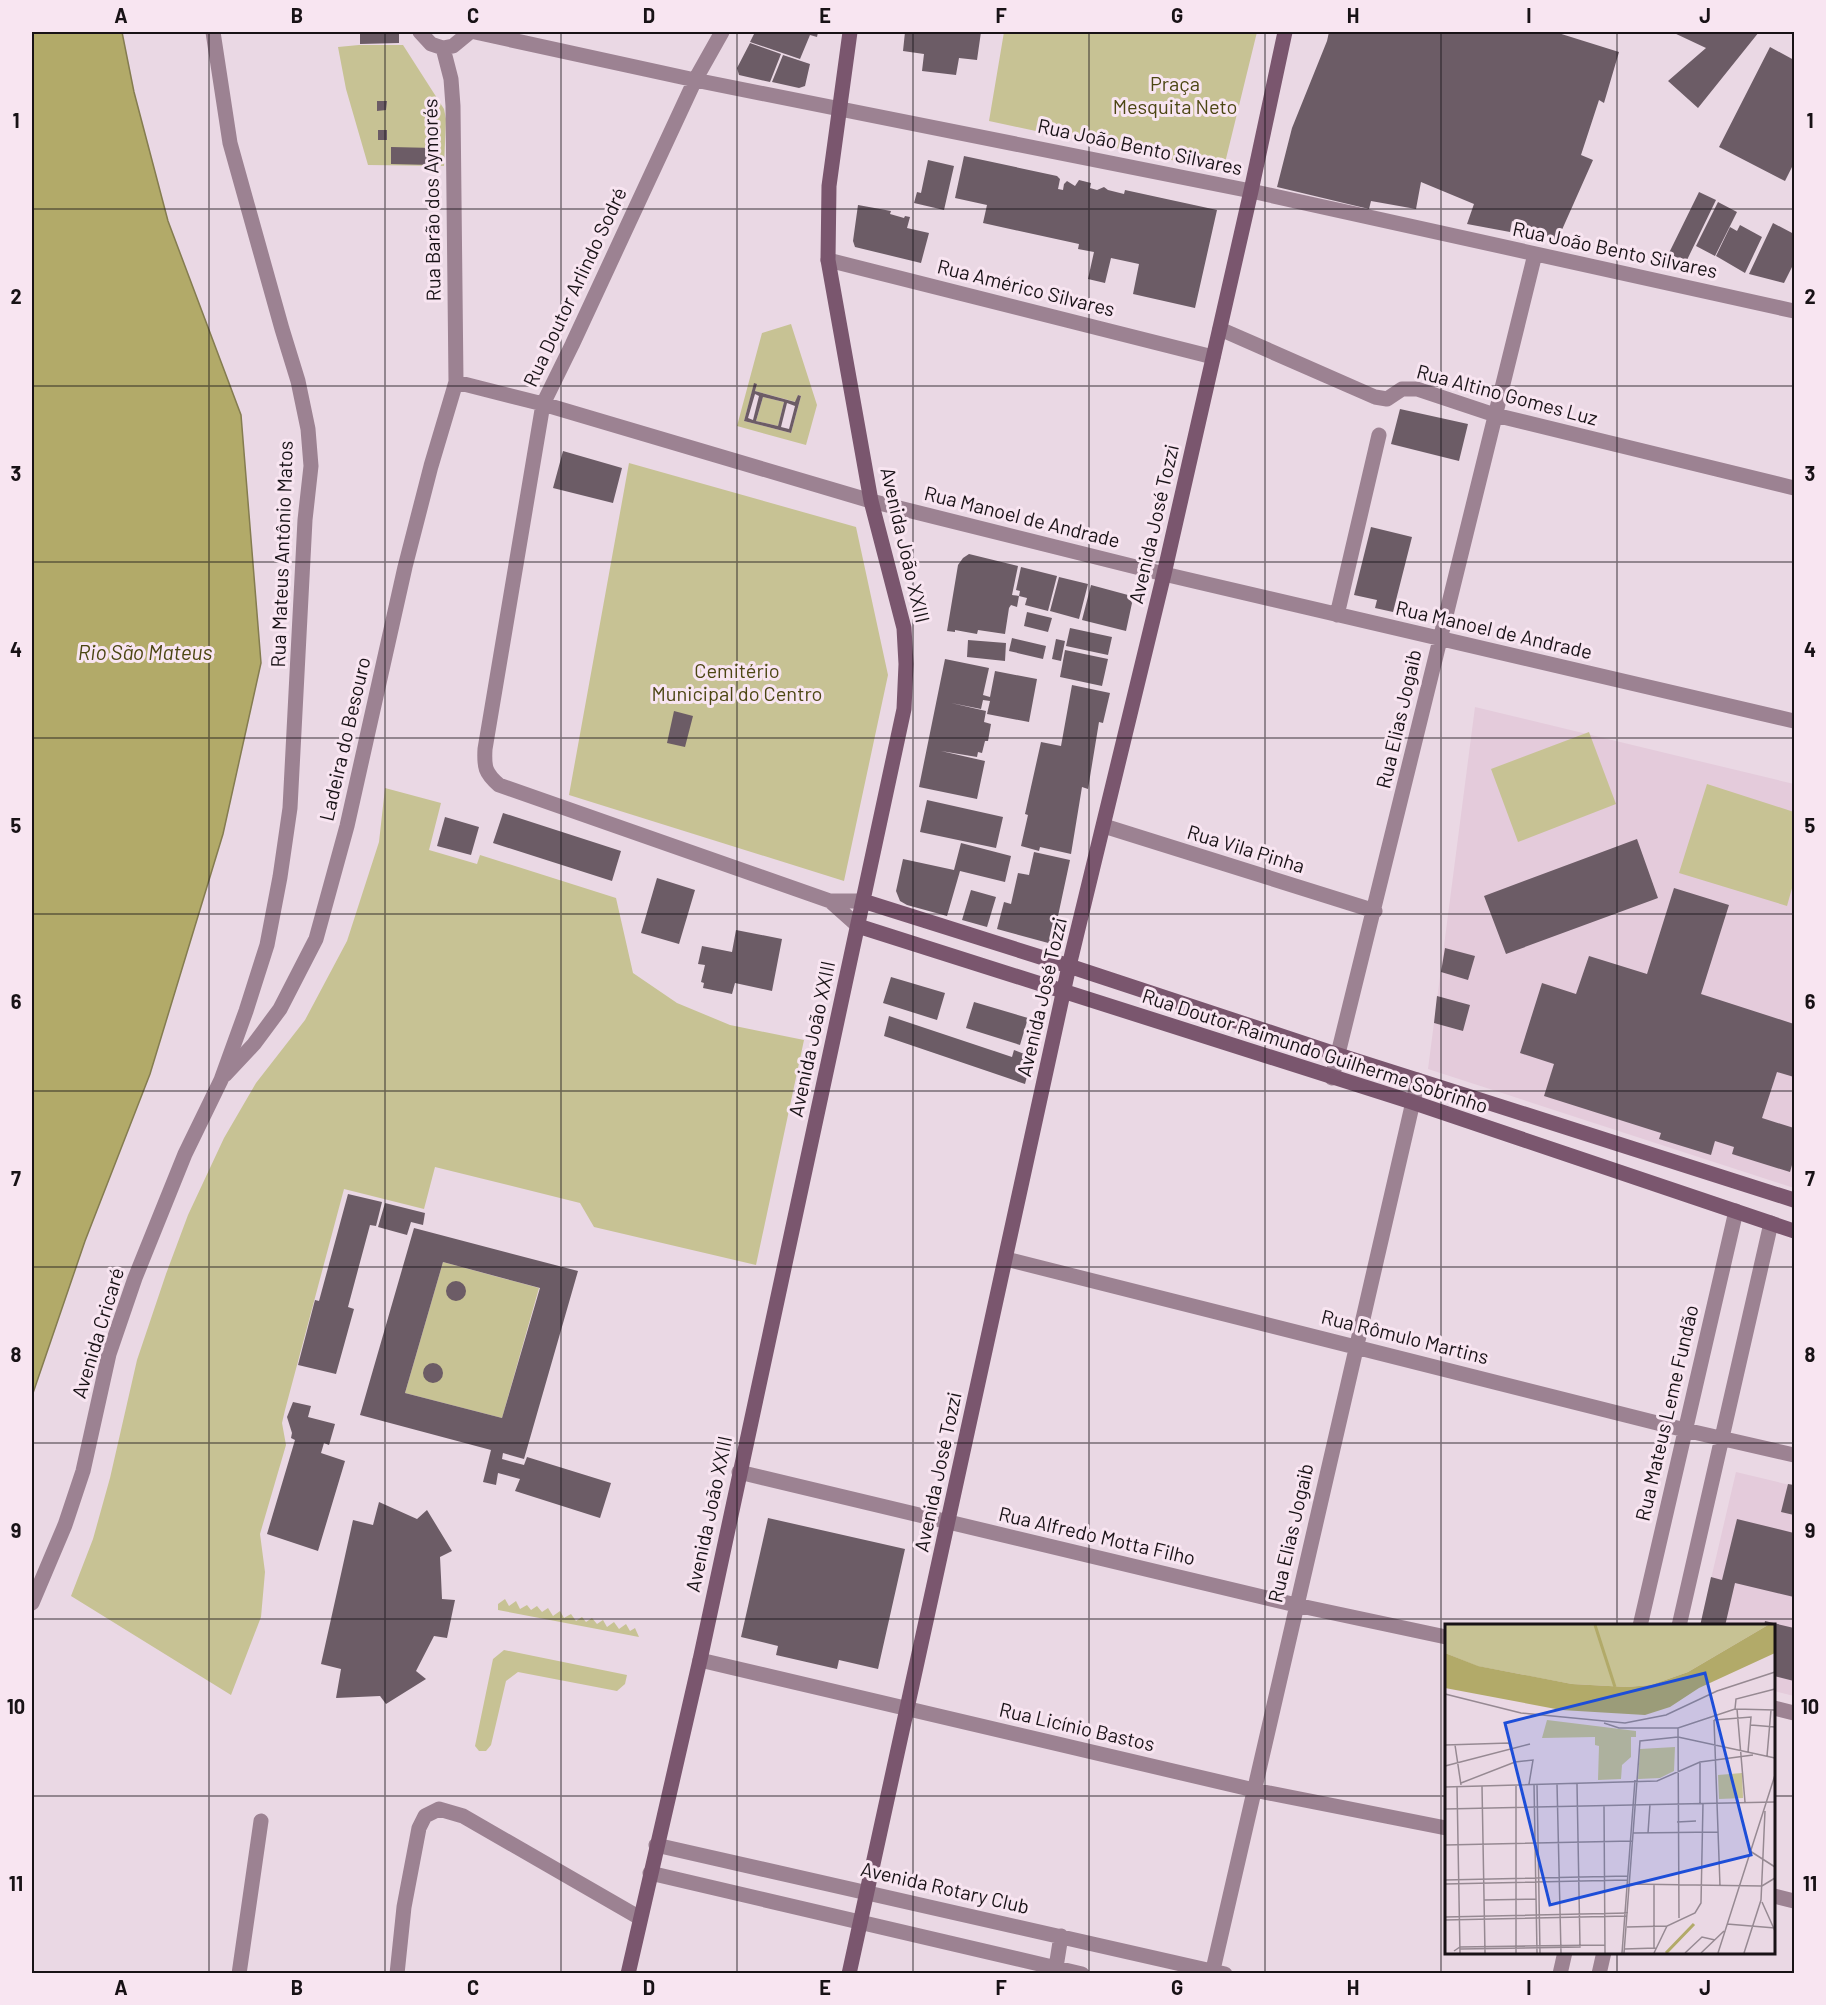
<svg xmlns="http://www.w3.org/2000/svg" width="1826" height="2005" font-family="Barlow,sans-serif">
<rect width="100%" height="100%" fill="#ead8e4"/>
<path fill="#e4cbdb" d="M1475 707 1794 784V1188L1428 1069Z
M1736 1472 1794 1486V1696L1774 1691V1626H1700Z"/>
<path fill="#c7c294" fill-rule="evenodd" d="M1004 32H1257L1223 171 989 121Z
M359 45H403L444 109 446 119 444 166 368 165 346 89 338 47Z
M791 324 817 405 806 445 737 426 762 333ZM754 384H757L755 391 796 402 798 395 801 396 791 433 744 421Z
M763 397 784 402 778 426 756 421Z
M629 463 856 527 888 675 844 881 569 795Z
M1589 732 1616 804 1518 842 1491 769Z
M1707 784 1794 812V881L1787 906 1679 873Z
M385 788 441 803 429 850 477 864 480 855 616 898 633 973 677 1003 730 1025 804 1040 756 1265 594 1227 580 1203 435 1167 424 1209 344 1189 285 1410 282 1423 286 1445 260 1534 265 1572 261 1617 231 1695 71 1596 93 1539 110 1478 137 1360 166 1274 188 1215 224 1138 256 1083 305 1020 347 941 379 842Z
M443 1262 539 1288 502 1418 405 1393Z
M505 1599 509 1606 516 1601 520 1609 527 1605 531 1610 537 1606 542 1612 548 1608 553 1616 560 1611 564 1618 571 1614 576 1621 582 1617 586 1622 592 1618 597 1624 603 1620 607 1627 614 1622 619 1629 626 1624 630 1631 635 1628 639 1637 498 1610V1604Z
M504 1650 627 1675 625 1684 617 1691 518 1672 506 1681 491 1745 486 1751H479L475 1746 493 1659Z"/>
<path fill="#b2aa69" stroke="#847c50" stroke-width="1.5" d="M32 32H122L134 92 168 221 241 415 261 663 223 834 150 1074 85 1241 32 1396Z"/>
<path fill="#6c5c66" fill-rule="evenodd" d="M360 32H399V43L360 44Z
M755 32H818L817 37 810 35 800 59 750 42Z
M905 32H981L977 60 959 58 956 75 922 71 924 54 903 51Z
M1329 32H1555L1619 52 1604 103 1599 100 1581 155 1593 160 1557 241 1512 221 1510 232 1467 224 1474 204 1421 182 1416 209 1371 201 1369 209 1277 187 1292 128 1327 41Z
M1672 32H1759L1698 108 1668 81 1706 48Z
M750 43 781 54 770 82 739 75 737 68Z
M1770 47 1794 60V163L1785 181 1719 147Z
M783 55 810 64 805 86 799 88 772 82Z
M377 101H387L386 110 377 111Z
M378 130H387V140H378Z
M391 147 434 148 433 165 391 164Z
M964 156 1057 176 1060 179 1058 189 1063 190 1064 184 1067 181 1075 186 1079 180 1091 183 1090 188 1097 190 1104 187 1108 190 1124 194 1125 190 1217 210 1195 308 1133 294 1139 264 1111 258 1105 283 1088 279 1094 252 1078 249 1079 244 983 223 987 205 955 198Z
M928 160 954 166 944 210 914 203 917 192 921 193Z
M1699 192 1716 200 1687 260 1668 255Z
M1718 202 1737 212 1715 256 1696 246Z
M858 205 891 211 890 214 904 218 905 216 910 217 907 228 929 233 921 263 855 247 853 241Z
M1773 223 1794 234V263L1784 283 1749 274Z
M1740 225 1762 237 1745 273 1716 256 1730 227 1737 231Z
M754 383 757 384 755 391 795 402 798 395 801 396 791 433 744 421ZM755 394 759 396 753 420 748 418ZM763 397 784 402 778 426 756 421ZM787 403 795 406 789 429 781 427Z
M1400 409 1468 424 1459 461 1391 444Z
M563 451 622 468 613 503 553 488Z
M1371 527 1412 537 1393 612 1375 608 1377 600 1354 595Z
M969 554 1018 566 1012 595 1019 596 1017 607 1011 605 1009 608 1005 634 978 630 977 634 955 630V632L947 631 958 565 963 558Z
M1021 567 1057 576 1048 611 1025 605 1027 598 1019 596 1020 591 1016 590Z
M1059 577 1088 584 1079 619 1050 611Z
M1091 585 1128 595 1132 603 1126 631 1082 620Z
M1027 612 1052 618 1048 632 1024 626Z
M1070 628 1112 637 1108 655 1066 646Z
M1012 638 1046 646 1043 659 1009 651Z
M1056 639 1065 641 1061 661 1052 659Z
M968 640 1006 643 1005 661 967 657Z
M1065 650 1108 659 1102 686 1060 677Z
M945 659 989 668 983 695 990 697 995 671 1037 679 1029 722 987 714 990 701 983 700 981 709 951 703 986 711 984 722 991 724 988 741H985L982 753 978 752 977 757 941 751 985 761 977 799 919 787Z
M1072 685 1110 693 1103 723 1099 722 1088 789 1082 787 1071 854 1040 847 1039 851 1021 846 1028 815 1025 814 1041 742 1061 746Z
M674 711 693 716 685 747 667 743Z
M927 800 1003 817 996 848 920 832Z
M503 813 621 851 612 881 493 843Z
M445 817 479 827 471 855 437 846Z
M1637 839 1658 898 1506 954 1484 896Z
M961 843 1011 856 1005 882 960 871 947 916 907 905 900 901 896 891 903 859 954 870Z
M1034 852 1070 860 1052 944 997 929 1004 902 1011 904 1018 873 1029 875Z
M657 878 695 890 679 944 641 933Z
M1674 888 1729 905 1701 994 1794 1024V1077L1777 1072 1762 1118 1794 1128V1158L1790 1172 1732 1154 1734 1147 1715 1141 1711 1155 1659 1139 1661 1133 1544 1096 1554 1064 1520 1053 1542 983 1576 994 1589 956 1647 974Z
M971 890 996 897 987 927 962 920Z
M736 930 782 939 772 991 735 983 732 994 703 988 704 983 701 982 705 965 698 964 702 946 732 952Z
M1445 948 1475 956 1468 980 1441 972Z
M891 977 945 993 937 1020 883 1003Z
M1437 996 1470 1005 1463 1031 1434 1023Z
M974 1002 1028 1018 1020 1045 966 1028Z
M889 1016 1012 1057 1014 1050 1032 1057 1025 1084 884 1036Z
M348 1194 382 1202 376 1226 370 1225 348 1307 354 1309 336 1374 298 1365 315 1300 319 1301Z
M385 1203 425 1213 423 1225 411 1222 407 1235 378 1227Z
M414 1228 578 1271 524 1459 503 1453 502 1459 524 1465 527 1457 611 1483 600 1518 515 1491 520 1479 498 1473 496 1485 483 1482 491 1450 360 1415ZM443 1262 540 1288 502 1418 405 1393Z
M446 1291a10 10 0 1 1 20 0a10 10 0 1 1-20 0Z
M423 1373a10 10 0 1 1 20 0a10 10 0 1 1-20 0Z
M293 1402 311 1406 308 1417 335 1424 329 1445 324 1443 321 1453 345 1461 318 1551 267 1534 295 1440 291 1438 292 1433 287 1417Z
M1788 1484 1794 1485V1515L1781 1512Z
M379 1502 417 1519 427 1510 452 1551 440 1557 441 1577 442 1599 455 1600 447 1638 434 1636 416 1671 426 1679 386 1704 380 1696 336 1698 341 1669 321 1664 353 1520 373 1525Z
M768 1518 905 1549 878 1669 839 1660 837 1669 776 1655 778 1646 741 1637Z
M1737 1519 1794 1533V1597L1735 1583 1725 1626H1700L1711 1577 1722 1580Z
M1765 1621 1794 1628V1681L1774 1676V1626H1764Z"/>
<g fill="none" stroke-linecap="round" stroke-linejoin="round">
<path stroke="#9c8292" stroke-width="15" d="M420 32 431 44 443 48
M475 32 695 80 1251 191 1794 311
M722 32 695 80 572 345 543 404 485 749C484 767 485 773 499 785L830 901H863
M443 48 453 46 470 32
M828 260 1213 357
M1220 329 1375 397 1387 399 1402 389H1417L1495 415 1794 488
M456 382 543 404 871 501 1164 574 1794 721
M1337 615 1379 435
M1104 826 1375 911
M830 901 858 926
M225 1075 254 1044 280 1009 316 939 347 826 405 567 431 466 456 382 453 106 451 79 443 48
M1332 1078 1535 254
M1006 1259 1685 1430 1794 1455
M739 1472 1296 1605 1446 1637
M32 1603 65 1525 83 1471 109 1354 135 1278 185 1154 221 1080 246 1011 267 945 280 877 290 808 305 520 311 466 308 429 298 381 282 329 230 143 213 32
M1640 1626 1736 1211
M1679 1626 1771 1223
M700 1660 1254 1790 1446 1828
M1774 1708 1794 1713
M656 1845 1225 1974
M650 1873 1082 1974
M1774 1896 1794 1901
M1056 1967 1061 1936
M239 1974 261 1821
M397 1974 404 1907 419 1828 425 1816 439 1809 463 1816 640 1918
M1212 1974 1418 1080
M1560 1974 1565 1952
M1599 1974 1604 1952"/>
<path stroke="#7a566e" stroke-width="15" d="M863 901 1069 966 1339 1055 1794 1200
M858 926 1412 1102 1794 1231
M628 1974 700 1660 904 709 906 664 904 628 871 501 828 260 829 186 850 32
M849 1974 1069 966 1164 574 1251 191 1285 32"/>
</g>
<path fill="none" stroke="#181216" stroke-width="1.5" stroke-opacity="0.55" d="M209 32V1974M385 32V1974M561 32V1974M737 32V1974M913 32V1974M1089 32V1974M1265 32V1974M1441 32V1974M1617 32V1626M32 209H1794M32 386H1794M32 562H1794M32 738H1794M32 914H1794M32 1091H1794M32 1267H1794M32 1443H1794M32 1619H1794M32 1796H1446M1774 1796H1794M1617 1952V1974"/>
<g text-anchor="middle" stroke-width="6" stroke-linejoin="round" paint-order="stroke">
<g font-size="20" fill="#4c4613" stroke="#f8e5f1">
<text x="1175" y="91">Praça<tspan x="1175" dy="23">Mesquita Neto</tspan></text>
<text x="737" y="678">Cemitério<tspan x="737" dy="23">Municipal do Centro</tspan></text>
</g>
<g font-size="20" fill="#181216" stroke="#f8e5f1">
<text transform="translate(1140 147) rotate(12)" y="7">Rua João Bento Silvares</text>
<text transform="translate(432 200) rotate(-91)" y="7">Rua Barão dos Aymorés</text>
<text transform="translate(1615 250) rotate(12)" y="7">Rua João Bento Silvares</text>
<text transform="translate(575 287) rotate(-65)" y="7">Rua Doutor Arlindo Sodré</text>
<text transform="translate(1026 288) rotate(14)" y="7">Rua Américo Silvares</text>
<text transform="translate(1507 395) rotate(15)" y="7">Rua Altino Gomes Luz</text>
<text transform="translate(1022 517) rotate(14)" y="7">Rua Manoel de Andrade</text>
<text transform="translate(1154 524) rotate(-77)" y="7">Avenida José Tozzi</text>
<text transform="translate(905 545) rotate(77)" y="7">Avenida João XXIII</text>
<text transform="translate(282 554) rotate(-88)" y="7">Rua Mateus Antônio Matos</text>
<text transform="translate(1494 630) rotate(13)" y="7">Rua Manoel de Andrade</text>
<text transform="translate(1399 719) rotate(-77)" y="7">Rua Elias Jogaib</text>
<text transform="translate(345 739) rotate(-77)" y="7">Ladeira do Besouro</text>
<text transform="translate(1246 849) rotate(17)" y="7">Rua Vila Pinha</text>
<text transform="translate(1042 997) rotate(-77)" y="7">Avenida José Tozzi</text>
<text transform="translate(812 1039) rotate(-78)" y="7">Avenida João XXIII</text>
<text transform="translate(1315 1051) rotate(18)" y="7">Rua Doutor Raimundo Guilherme Sobrinho</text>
<text transform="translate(98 1333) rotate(-73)" y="7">Avenida Cricaré</text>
<text transform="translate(1405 1337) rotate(14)" y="7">Rua Rômulo Martins</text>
<text transform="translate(1667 1413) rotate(-77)" y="7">Rua Mateus Leme Fundão</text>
<text transform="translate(938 1472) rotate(-78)" y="7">Avenida José Tozzi</text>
<text transform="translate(709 1514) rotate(-78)" y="7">Avenida João XXIII</text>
<text transform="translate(1291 1533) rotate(-77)" y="7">Rua Elias Jogaib</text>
<text transform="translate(1097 1536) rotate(13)" y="7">Rua Alfredo Motta Filho</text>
<text transform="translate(1077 1727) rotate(13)" y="7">Rua Licínio Bastos</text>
<text transform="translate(945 1888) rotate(13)" y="7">Avenida Rotary Club</text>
</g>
<g font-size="21" font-style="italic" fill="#4b4612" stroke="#f8e5f1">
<text x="145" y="660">Rio São Mateus</text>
</g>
</g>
<g transform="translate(1445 1624)">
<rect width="330" height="330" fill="#ead8e4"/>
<path d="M0 1H323L243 48 206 61 182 63 127 60 32 42 0 29ZM102 96 191 107V113H186V133L177 141 176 155 153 156 154 122 150 121V113L97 114ZM230 123 229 147 215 154 193 155 195 125ZM297 149 298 174 274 175 273 151Z" fill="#c7c294"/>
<path d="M323 1H330V29L254 64 225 83 200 91 116 86 0 64V29L33 42 127 60 182 63 206 61 243 48Z" fill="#b2aa69"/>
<path fill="none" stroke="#b2aa69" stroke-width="3" d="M150 1 170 63M221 329 249 300"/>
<path fill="none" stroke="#968992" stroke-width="1.5" d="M0 70 76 89 180 99 221 91 272 67 330 48M290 85 291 75 330 65M292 85 300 178M269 96 275 262M269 96 306 93 303 128M159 99 174 104H233L290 85 330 86M306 101 330 103M233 104 234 294M0 121 64 119 70 138M10 121 16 161M322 132 326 86M0 142 85 120M16 159 70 138 88 136 84 160M89 160 92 329M92 160 95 329M112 160 116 329M71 161V329M12 162 15 329M37 162 40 329M0 163 212 157 255 138 308 131M255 179V139M159 181 160 329M0 185 330 178M232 198 251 197M188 209 273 208M203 209 205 180M0 221 187 217M305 227 330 243M0 256 183 252M0 260 182 256M184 260 317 262 330 254M209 260V324M39 276 91 275M317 278 330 307M0 293 183 289M0 296 182 292M282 300 330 304M182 303 222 302M15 325 135 323 132 160M179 325 211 324M9 327 15 323 160 321M177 329 190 156M179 329 195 117 233 113 330 134M209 329 222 302 250 289 256 279 258 179M240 329 257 313 270 316M256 329 279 307M273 329 330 151M299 329 316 276 320 187"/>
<path fill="#1d4ed8" fill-opacity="0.15" stroke="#1d4ed8" stroke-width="3" d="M260 49 306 231 105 281 60 99Z"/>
<rect width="330" height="330" fill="none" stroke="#181216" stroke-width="3"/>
</g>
<rect width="1826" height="2005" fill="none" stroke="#f8e5f1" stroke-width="66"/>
<rect x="33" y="33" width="1760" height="1939" fill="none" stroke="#181216" stroke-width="2"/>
<g font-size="20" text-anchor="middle" font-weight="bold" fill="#181216">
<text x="121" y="23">A</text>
<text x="297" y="23">B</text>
<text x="473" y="23">C</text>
<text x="649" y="23">D</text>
<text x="825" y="23">E</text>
<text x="1001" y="23">F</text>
<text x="1177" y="23">G</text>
<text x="1353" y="23">H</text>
<text x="1529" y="23">I</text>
<text x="1705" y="23">J</text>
<text x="16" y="128">1</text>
<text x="1810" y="128">1</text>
<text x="16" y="304">2</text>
<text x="1810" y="304">2</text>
<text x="16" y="481">3</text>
<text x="1810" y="481">3</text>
<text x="16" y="657">4</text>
<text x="1810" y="657">4</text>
<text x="16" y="833">5</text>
<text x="1810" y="833">5</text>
<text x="16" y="1009">6</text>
<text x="1810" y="1009">6</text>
<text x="16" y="1186">7</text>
<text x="1810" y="1186">7</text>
<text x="16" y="1362">8</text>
<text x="1810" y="1362">8</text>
<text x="16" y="1538">9</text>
<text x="1810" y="1538">9</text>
<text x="16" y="1714">10</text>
<text x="1810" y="1714">10</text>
<text x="16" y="1891">11</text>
<text x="1810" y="1891">11</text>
<text x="121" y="1995">A</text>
<text x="297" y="1995">B</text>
<text x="473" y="1995">C</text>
<text x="649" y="1995">D</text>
<text x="825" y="1995">E</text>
<text x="1001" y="1995">F</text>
<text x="1177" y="1995">G</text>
<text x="1353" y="1995">H</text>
<text x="1529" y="1995">I</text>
<text x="1705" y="1995">J</text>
</g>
</svg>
